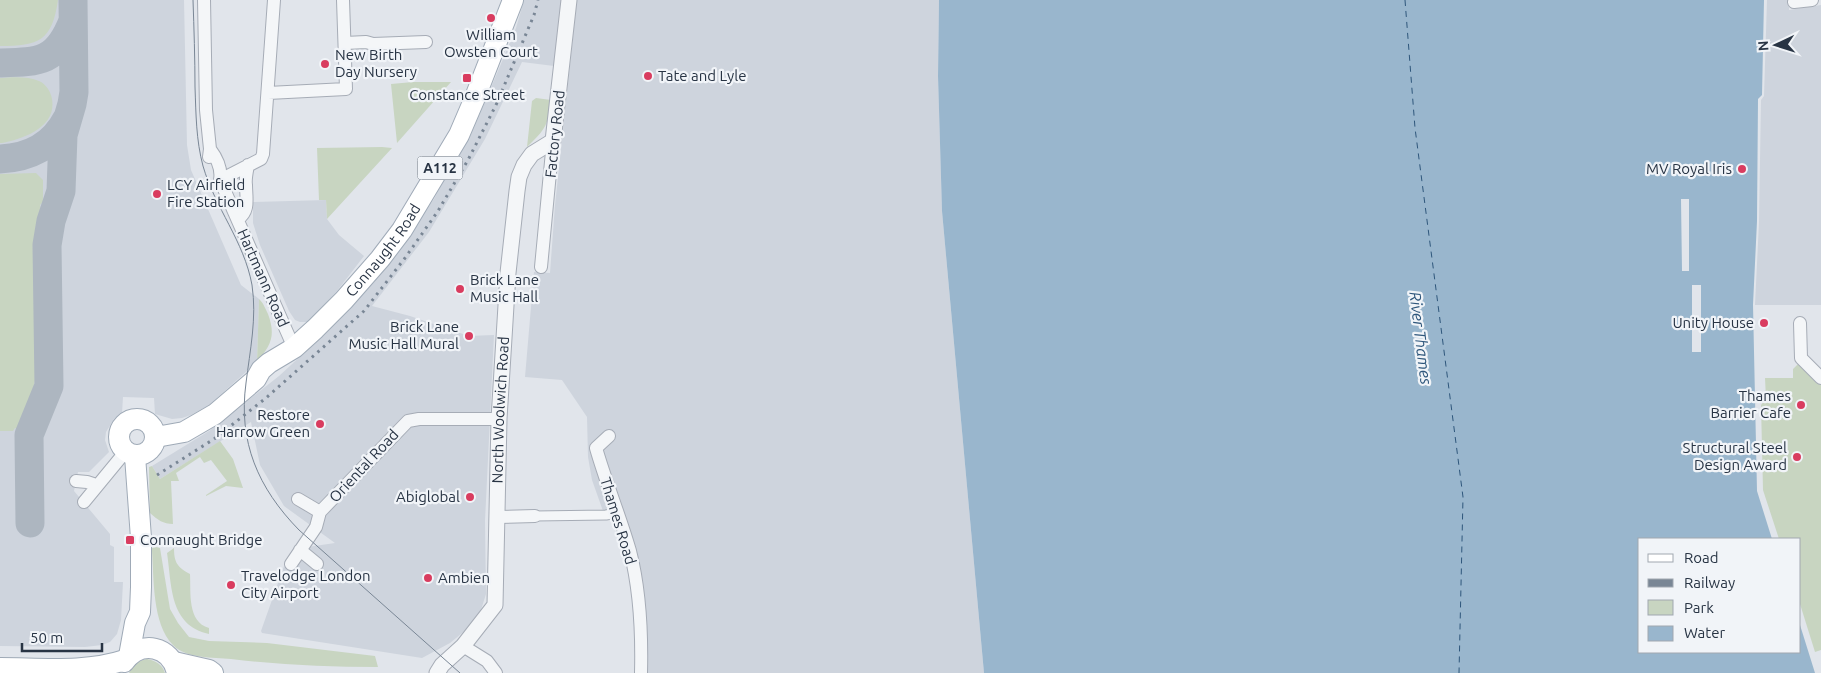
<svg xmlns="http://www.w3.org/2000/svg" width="1821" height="673" font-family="Ubuntu,sans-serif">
<rect width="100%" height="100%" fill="#e1e5eb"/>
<path fill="#ced4dd" d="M0 0H184L187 145 191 170 241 285 259 299 257 362 209 405 191 415 182 418 172 419 155 414 154 398 123 397 122 413 114 419 106 432 105 440 109 452 89 472H78L74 491 110 534V545L114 547V582H123L121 620 117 634 110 642 102 645 85 647 0 646Z
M524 0H562L554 66 522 62 485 139 429 232 372 306 410 316 469 336 494 335 485 521 486 594 480 613 467 629 450 643 422 658 262 633 261 631 284 566 294 549 335 543 284 506 260 465 251 422 160 479 152 466 209 431 279 376 328 331 374 282 434 199 485 102 516 28Z
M577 0H939L938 76 942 211 984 673H645L637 577 611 516 603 511 592 480 588 457 587 417 562 380 525 377 534 272 550 273 555 205Z
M1767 0H1789V10L1821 5V305H1755L1759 222 1761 100 1764 96Z
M326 200 327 219 339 235 364 256 337 291 312 318 307 322H300L295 320 289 311 260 245 253 223V202Z"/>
<path fill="#c8d5c1" d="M0 0H58C52 41 39 46 0 46Z
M0 78C12 77 28 76 39 81 46 84 51 92 52 99 57 127 23 139 2 143H0Z
M413 82H451L397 143 391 84Z
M536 98 551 100C548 125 546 129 527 147L532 101Z
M317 148 382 147 392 148 327 219 326 200H319Z
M36 173 43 180V202L40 205 41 211H39L35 270 37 370 33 390 17 429 15 428 13 431H0V174Z
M259 299C264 304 265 308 268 314 276 336 271 345 257 362Z
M1798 364 1821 385V650L1815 652 1800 604V539H1779L1763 490 1761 405 1766 399 1765 378H1793V369Z
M220 441 233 459 243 488 226 486 206 496V495L227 481 211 460 204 463 200 457 176 473 179 481H171L173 524C163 524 158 520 150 513L149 467 152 466 160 479Z
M156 547 160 548 170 609 178 623 189 637 209 641 267 643 375 656 378 667C329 667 280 665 231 659 213 657 186 659 173 645 152 624 154 578 152 551V548Z
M174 548C174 562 177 567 190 574 191 592 187 622 209 628V634C169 625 172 586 167 553Z
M147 659C156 661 162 664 165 673H129C133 664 138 661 147 659Z"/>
<path fill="#99b6cd" d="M939 0H1764L1762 95 1758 99 1757 221 1753 305 1757 491 1772 539H1640V652H1800V625L1815 673H984L942 211 938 76Z"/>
<path fill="#e1e5eb" d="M1681 199H1689V271H1682Z
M1692 285H1701V352H1692Z"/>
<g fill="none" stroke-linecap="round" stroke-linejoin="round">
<path stroke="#2e567b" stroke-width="1" stroke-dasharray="6 5" stroke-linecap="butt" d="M1405 0 1415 128 1463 497 1459 673"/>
<path stroke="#adb6c0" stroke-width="29" d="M0 63C40 62 57 62 73 21
M0 159C29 158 53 146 67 119
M30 523 29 435 49 386 47 245 51 221 61 191 63 135 72 104 74 92 73 0"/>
<defs>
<path id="pedestrian" d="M535 516 606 515 617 513"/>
<path id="minor" d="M204 0 206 110 210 149 209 157
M1794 2 1812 0
M345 43 366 42 373 44 426 42
M268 93 346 89 343 0
M210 149C216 157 222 169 220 180L294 348
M220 180 261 159 263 154 274 0
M238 219C250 211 246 198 246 185 245 179 247 171 248 165
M541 267 553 141
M1800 323 1801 358 1821 378
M609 436 596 448C606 483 620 516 630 551 640 590 642 633 641 673
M76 481 87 482 96 485
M298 499 320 512
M84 502 126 451
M496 517 535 516
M300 550 317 564
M291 564 316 527 320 512 408 421 419 419H499
M463 646 487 661 496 673"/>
<g id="tertiary">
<path id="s1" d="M437 673 442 665 463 646 495 605 499 419 508 273 517 191 519 177 524 165 532 154 553 141 569 0"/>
</g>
<g id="primary">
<circle cx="137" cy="437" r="18"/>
<path id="s2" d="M156 437 184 432 215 414 256 379 261 370 269 363 294 348 315 329 344 300 380 259 402 230 459 135 474 100 513 0"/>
<path d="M129 656 135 623 140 612 141 587V538L135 456"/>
<path d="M124 662C141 639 171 646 177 673"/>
<path d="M174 662 209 670 213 673"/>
<path d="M0 668C41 668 86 673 125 660"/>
</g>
</defs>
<use href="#pedestrian" stroke="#a6acb6" stroke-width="11"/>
<use href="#minor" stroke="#a6acb6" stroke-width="14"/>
<use href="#tertiary" stroke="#a6acb6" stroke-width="17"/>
<use href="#primary" stroke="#9faab7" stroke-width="22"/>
<use href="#pedestrian" stroke="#f4f6f8" stroke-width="9"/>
<use href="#minor" stroke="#f4f6f8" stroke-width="12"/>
<use href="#tertiary" stroke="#f4f6f8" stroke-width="15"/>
<use href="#primary" stroke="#fff" stroke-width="20"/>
<path stroke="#798695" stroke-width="1" d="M193 0C194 29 195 58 195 87 196 114 196 140 203 166 215 208 244 241 252 285 257 318 250 350 246 383 238 442 258 488 299 530L460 673"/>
<path stroke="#798695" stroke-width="3" stroke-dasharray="2.5 5" stroke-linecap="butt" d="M157 475 214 439 266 398 364 311 405 258 438 211 468 160 496 105 534 15 538 0"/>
</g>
<g fill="#d93c5f" stroke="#f1f4f8" stroke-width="2">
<circle cx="491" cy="18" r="5"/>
<circle cx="325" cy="64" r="5"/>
<circle cx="648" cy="76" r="5"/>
<rect x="462" y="73" width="10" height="10" rx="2.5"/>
<circle cx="1742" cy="169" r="5"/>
<circle cx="157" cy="194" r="5"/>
<circle cx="460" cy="289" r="5"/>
<circle cx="1764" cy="323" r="5"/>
<circle cx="469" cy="336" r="5"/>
<circle cx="1801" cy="405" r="5"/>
<circle cx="320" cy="424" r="5"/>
<circle cx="1797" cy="457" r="5"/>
<circle cx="470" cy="497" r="5"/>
<rect x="125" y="535" width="10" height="10" rx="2.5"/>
<circle cx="428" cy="578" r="5"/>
<circle cx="231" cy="585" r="5"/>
</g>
<g text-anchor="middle" stroke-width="4.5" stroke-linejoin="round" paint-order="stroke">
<rect fill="#f1f4f8" stroke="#646e7a" stroke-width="1" x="417.5" y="156.5" width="45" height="23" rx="4"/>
<g font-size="14" font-weight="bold" fill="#283444">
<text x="440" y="173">A112</text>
</g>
<g font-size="15" fill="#283444" stroke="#f1f4f8" text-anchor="start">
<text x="491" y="40" text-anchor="middle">William<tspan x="491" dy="17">Owsten Court</tspan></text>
<text x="335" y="60">New Birth<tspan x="335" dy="17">Day Nursery</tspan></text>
<text x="658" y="81">Tate and Lyle</text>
<text x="467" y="100" text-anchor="middle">Constance Street</text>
<text x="1732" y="174" text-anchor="end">MV Royal Iris</text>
<text x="167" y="190">LCY Airfield<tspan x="167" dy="17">Fire Station</tspan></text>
<text x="470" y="285">Brick Lane<tspan x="470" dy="17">Music Hall</tspan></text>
<text x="1754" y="328" text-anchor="end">Unity House</text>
<text x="459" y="332" text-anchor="end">Brick Lane<tspan x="459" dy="17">Music Hall Mural</tspan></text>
<text x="1791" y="401" text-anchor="end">Thames<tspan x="1791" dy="17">Barrier Cafe</tspan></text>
<text x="310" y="420" text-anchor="end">Restore<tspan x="310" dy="17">Harrow Green</tspan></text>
<text x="1787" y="453" text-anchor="end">Structural Steel<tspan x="1787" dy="17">Design Award</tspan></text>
<text x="460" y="502" text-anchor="end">Abiglobal</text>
<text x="140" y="545">Connaught Bridge</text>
<text x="241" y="581">Travelodge London<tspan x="241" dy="17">City Airport</tspan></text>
<text x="438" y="583">Ambien</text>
</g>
<g font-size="15" fill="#283444" stroke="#f1f4f8">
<text transform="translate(555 134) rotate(-84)" y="5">Factory Road</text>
<text dy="5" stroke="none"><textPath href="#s2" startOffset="301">Connaught Road</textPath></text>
<text transform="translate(263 278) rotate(66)" y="5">Hartmann Road</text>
<text dy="5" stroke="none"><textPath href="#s1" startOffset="285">North Woolwich Road</textPath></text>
<text transform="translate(364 466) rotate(-47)" y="5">Oriental Road</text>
<text transform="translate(618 521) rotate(73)" y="5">Thames Road</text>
</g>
<g font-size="16" font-style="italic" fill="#2e567b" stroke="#f1f4f8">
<text transform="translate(1421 338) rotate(83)" y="6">River Thames</text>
</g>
</g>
<rect x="1638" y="538" width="162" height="115" fill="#f1f4f8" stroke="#a1a7b0"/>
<rect x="1648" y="554" width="25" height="8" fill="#ffffff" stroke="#a1a7b0"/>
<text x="1684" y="563" font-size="15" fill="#283444">Road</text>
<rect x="1648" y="579" width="25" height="8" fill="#798695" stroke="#a1a7b0"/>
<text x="1684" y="588" font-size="15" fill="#283444">Railway</text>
<rect x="1648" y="600" width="25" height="15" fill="#c8d5c1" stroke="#a1a7b0"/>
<text x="1684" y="613" font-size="15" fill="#283444">Park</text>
<rect x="1648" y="626" width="25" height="15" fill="#99b6cd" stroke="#a1a7b0"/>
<text x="1684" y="638" font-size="15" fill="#283444">Water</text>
<g transform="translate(1776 45) rotate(266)" stroke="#f1f4f8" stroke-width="4" paint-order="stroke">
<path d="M0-4L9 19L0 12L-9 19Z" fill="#283444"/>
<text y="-8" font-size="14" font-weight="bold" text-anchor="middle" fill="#283444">N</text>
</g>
<path d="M22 643v8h80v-8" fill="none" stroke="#283444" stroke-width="2.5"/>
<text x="30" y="643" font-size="15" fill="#283444" stroke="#f1f4f8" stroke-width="4" paint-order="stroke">50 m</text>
</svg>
